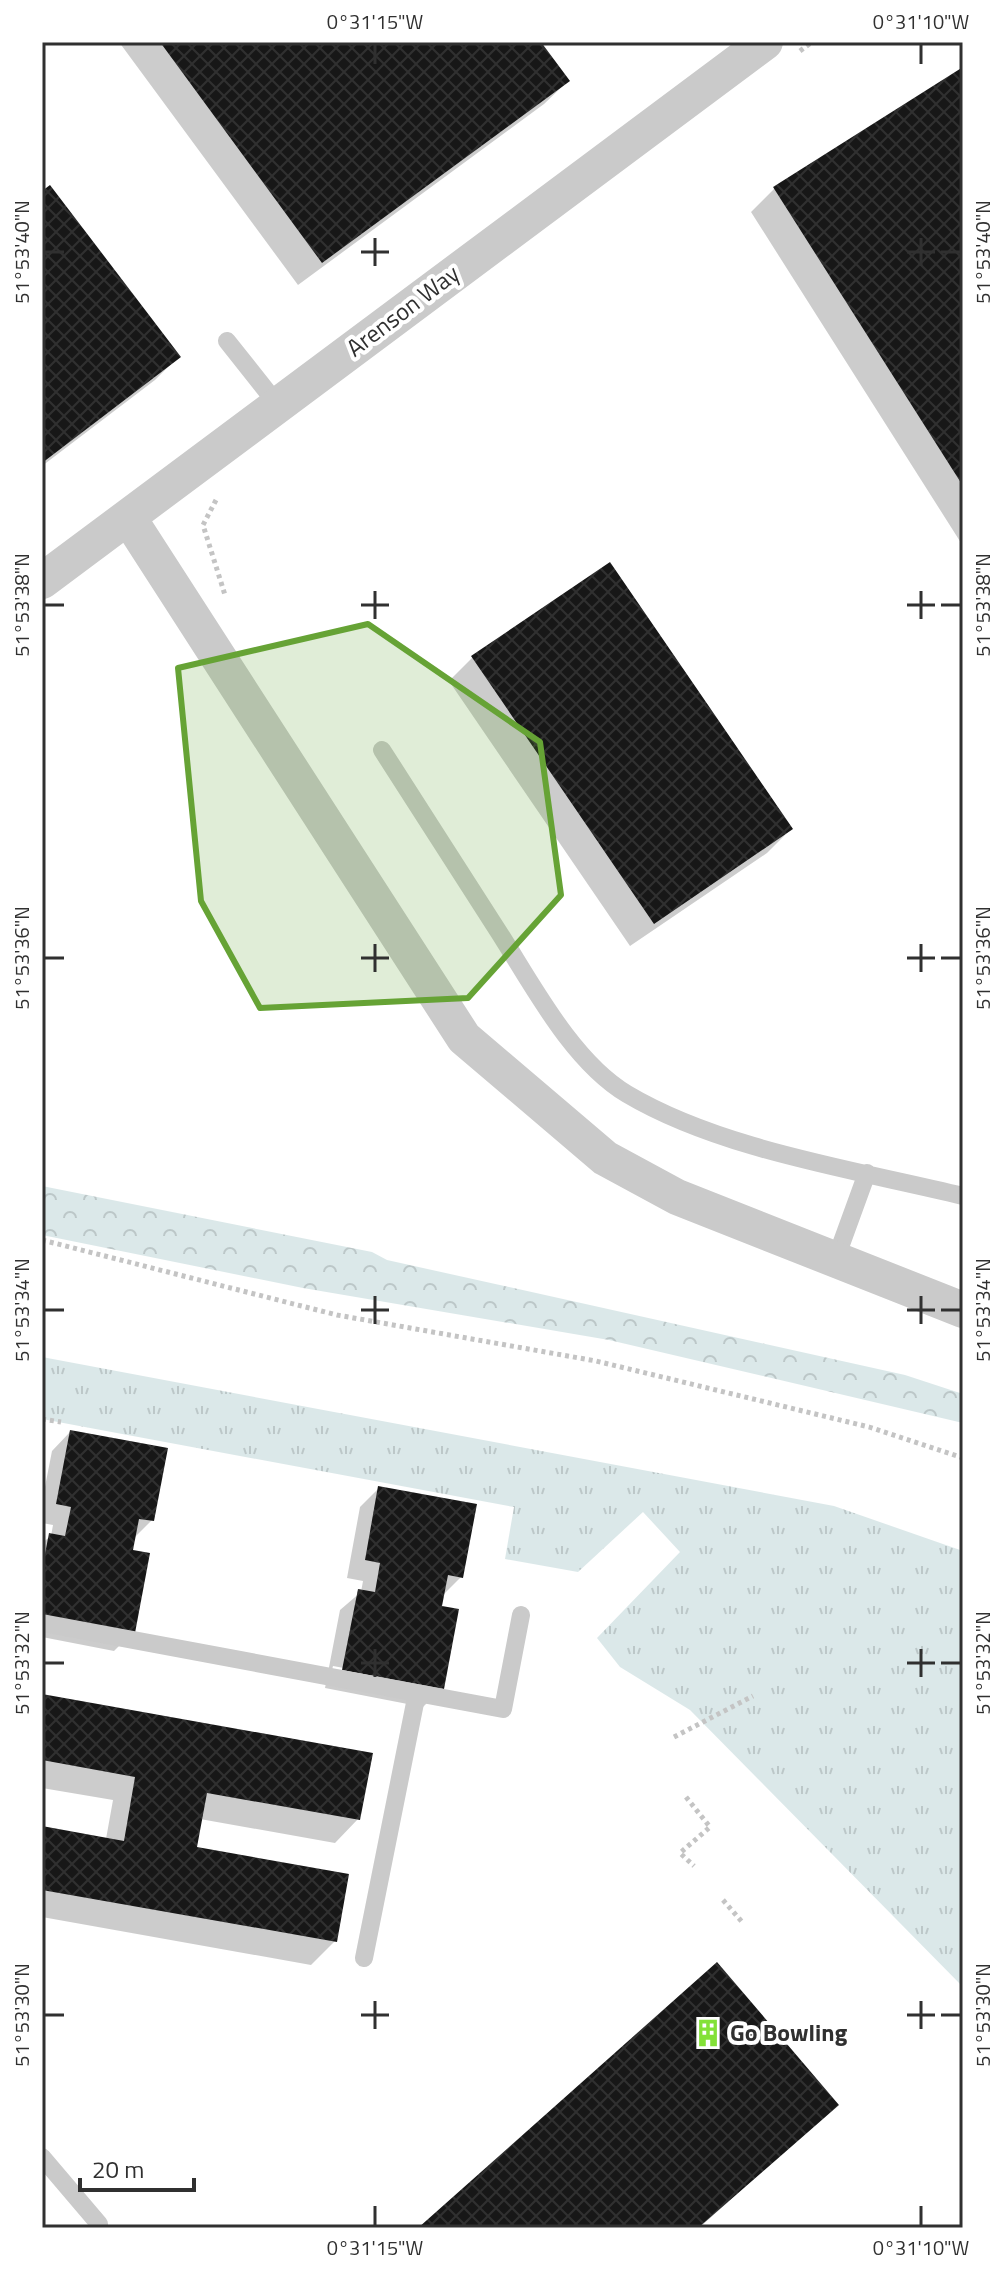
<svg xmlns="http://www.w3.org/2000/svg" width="1005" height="2270" font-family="'Titillium Web',sans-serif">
<defs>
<pattern id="forest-crowns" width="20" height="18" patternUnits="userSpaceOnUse" patternTransform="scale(2)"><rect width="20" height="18" fill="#dbe8e9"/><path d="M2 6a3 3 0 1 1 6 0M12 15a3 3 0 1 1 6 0" fill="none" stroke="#bcc7c8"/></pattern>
<pattern id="park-tufts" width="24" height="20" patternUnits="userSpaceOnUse" patternTransform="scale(2)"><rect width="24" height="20" fill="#dbe8e9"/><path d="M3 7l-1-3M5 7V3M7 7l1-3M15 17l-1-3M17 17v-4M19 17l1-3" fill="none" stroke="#bcc7c8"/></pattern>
<pattern id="building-cross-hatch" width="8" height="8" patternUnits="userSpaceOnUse" patternTransform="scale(2)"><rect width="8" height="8" fill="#171717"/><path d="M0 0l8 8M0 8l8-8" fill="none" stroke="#303030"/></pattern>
</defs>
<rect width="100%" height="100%" fill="#fff"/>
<path fill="url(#forest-crowns)" d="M42 1186 372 1252 387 1260 905 1375 963 1394V1423L609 1340 303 1288 42 1235Z"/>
<path fill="url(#park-tufts)" d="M42 1357 834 1506 963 1551V1987L690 1710 620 1667 597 1638 680 1552 643 1512 578 1572 505 1559 514 1507 42 1419Z"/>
<path fill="#0003" fill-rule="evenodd" d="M119 42H539L568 81 544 104 298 285Z
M963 69V546L751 212 774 189Z
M42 194 178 357 155 380 42 466Z
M609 564 791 829 767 853 630 946 449 681 472 658Z
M70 1432 152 1520 132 1540 133 1632 114 1651 42 1637V1543L51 1536 53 1525 42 1523V1502L52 1451Z
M379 1488 461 1577 441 1597 442 1688 423 1707 325 1688 340 1610 361 1592 363 1581 347 1578 360 1507ZM333 1666 430 1684 332 1670Z
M42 1696 358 1819 335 1843 200 1819 195 1849 335 1941 311 1965 42 1917V1828L106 1839 113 1800 42 1788Z
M836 2105 699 2228H421Z"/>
<path fill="url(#building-cross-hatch)" d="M160 42H541L570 81 322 263Z
M963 67V486L773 187Z
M50 185 181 357 42 463V191Z
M610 562 793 829 654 924 471 656Z
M70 1430 168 1448 154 1521 139 1519 133 1550 150 1553 135 1633 42 1616V1570L49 1533 65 1536 71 1507 56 1504Z
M378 1486 477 1504 463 1578 448 1575 442 1606 459 1609 444 1689 342 1670 358 1589 375 1592 380 1563 365 1560Z
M42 1694 373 1753 360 1820 207 1793 197 1847 349 1874 337 1942 42 1890V1826L124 1841 135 1777 42 1760Z
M717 1962 839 2105 698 2228H418Z"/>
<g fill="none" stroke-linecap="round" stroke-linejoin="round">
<path stroke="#c4c4c4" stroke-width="5" stroke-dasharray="4 4" stroke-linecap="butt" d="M800 51 812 42
M216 500 203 525 225 595
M42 1240 337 1315 596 1361 869 1427 963 1458
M42 1419 61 1422
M674 1737 753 1696
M686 1797 710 1827 680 1853 694 1866
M723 1900 743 1923"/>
<path stroke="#cacaca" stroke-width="18" d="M227 341 277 404
M382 750C421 811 461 873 500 934 533 986 573 1062 627 1094 721 1150 857 1170 963 1196
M835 1261 867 1173
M42 1623 417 1693 364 1958
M417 1693 503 1709 521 1615
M42 2157 99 2224"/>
<path stroke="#cacaca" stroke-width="36" d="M128 517 464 1038 605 1158 677 1197 963 1310
M42 581 765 42"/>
</g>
<path fill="#66a335" fill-opacity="0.2" stroke="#66a335" stroke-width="6" stroke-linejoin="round" d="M368 624 540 742 561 895 468 998 260 1008 201 901 178 668Z"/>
<path fill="none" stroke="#303030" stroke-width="3" d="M375 44V64M921 44V64M375 238V266M921 238V266M44 252H64M361 252H389M907 252H935M941 252H961M375 591V619M921 591V619M44 605H64M361 605H389M907 605H935M941 605H961M375 944V972M921 944V972M44 958H64M361 958H389M907 958H935M941 958H961M375 1296V1324M921 1296V1324M44 1310H64M361 1310H389M907 1310H935M941 1310H961M375 1649V1677M921 1649V1677M44 1663H64M361 1663H389M907 1663H935M941 1663H961M375 2001V2029M921 2001V2029M44 2015H64M361 2015H389M907 2015H935M941 2015H961M375 2206V2226M921 2206V2226"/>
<defs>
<symbol id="building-bare" viewBox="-9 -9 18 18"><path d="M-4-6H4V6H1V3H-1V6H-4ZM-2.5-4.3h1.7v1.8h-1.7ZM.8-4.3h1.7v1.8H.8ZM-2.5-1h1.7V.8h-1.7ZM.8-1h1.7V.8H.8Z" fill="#83e137" stroke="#fff" stroke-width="2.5" paint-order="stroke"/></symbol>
</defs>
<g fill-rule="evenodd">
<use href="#building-bare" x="688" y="2013" width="40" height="40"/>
</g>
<g text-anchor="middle" stroke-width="8" stroke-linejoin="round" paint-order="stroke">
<g font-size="24" fill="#303030" stroke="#fff">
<text transform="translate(403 311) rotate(-37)" y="8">Arenson Way</text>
</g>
<g font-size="24" font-weight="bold" fill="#303030" stroke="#fff" text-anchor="start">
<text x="730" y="2041">Go Bowling</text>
</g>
</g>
<rect width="1005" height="2270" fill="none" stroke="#ffffff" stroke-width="88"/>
<path d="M80 2178v12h114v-12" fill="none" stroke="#303030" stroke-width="4"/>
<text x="92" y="2178" font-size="24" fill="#303030" stroke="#ffffff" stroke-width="6" paint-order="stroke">20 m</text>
<rect x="44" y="44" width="917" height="2182" fill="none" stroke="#303030" stroke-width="3"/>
<g font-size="20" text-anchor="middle" fill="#303030">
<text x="375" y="29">0°31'15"W</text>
<text x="921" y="29">0°31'10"W</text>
<text transform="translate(22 252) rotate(-90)" y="7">51°53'40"N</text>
<text transform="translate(983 252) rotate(-90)" y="7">51°53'40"N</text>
<text transform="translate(22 605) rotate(-90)" y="7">51°53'38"N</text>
<text transform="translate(983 605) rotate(-90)" y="7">51°53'38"N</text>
<text transform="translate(22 958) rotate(-90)" y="7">51°53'36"N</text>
<text transform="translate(983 958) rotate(-90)" y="7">51°53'36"N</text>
<text transform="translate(22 1310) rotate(-90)" y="7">51°53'34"N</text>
<text transform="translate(983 1310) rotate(-90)" y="7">51°53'34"N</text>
<text transform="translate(22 1663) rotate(-90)" y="7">51°53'32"N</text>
<text transform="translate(983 1663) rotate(-90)" y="7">51°53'32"N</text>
<text transform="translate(22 2015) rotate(-90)" y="7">51°53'30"N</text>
<text transform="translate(983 2015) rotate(-90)" y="7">51°53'30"N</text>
<text x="375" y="2255">0°31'15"W</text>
<text x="921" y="2255">0°31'10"W</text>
</g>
</svg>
